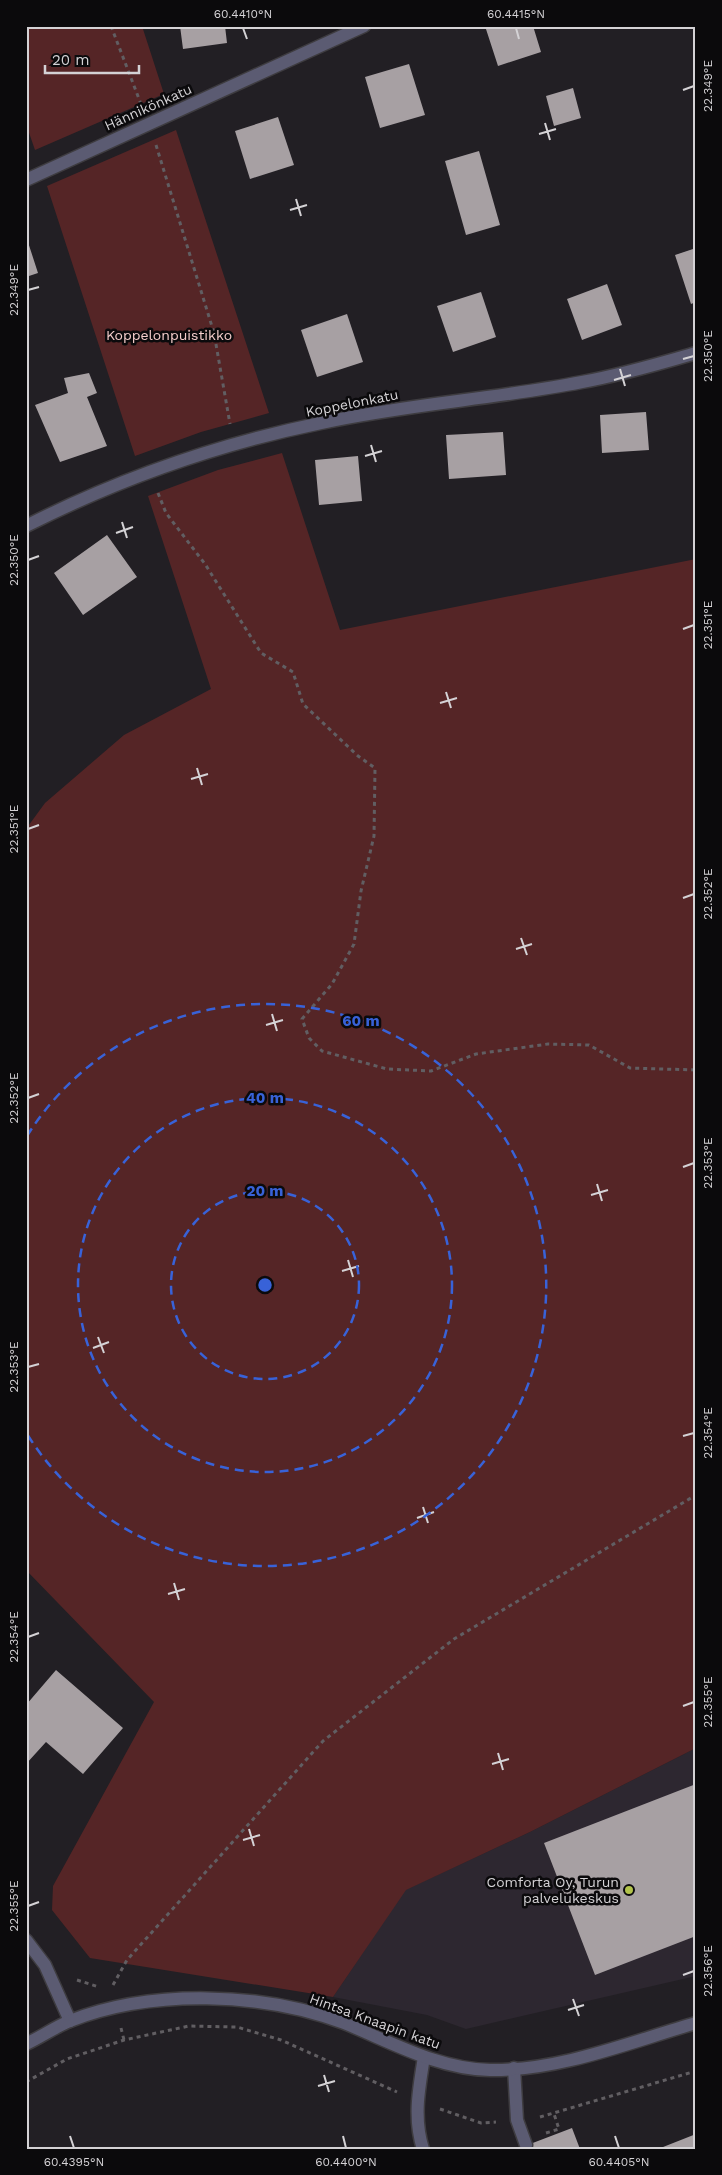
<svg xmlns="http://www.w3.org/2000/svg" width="722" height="2175" font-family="'Work Sans',sans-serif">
<rect width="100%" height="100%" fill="#221f24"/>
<path fill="#2d2730" d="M696 1748V1976L466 2029 427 2015 333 1997 405 1890 530 1832Z"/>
<path fill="#552526" d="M26 26H142L164 94 35 150 26 124Z
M176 130 269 413 201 432 135 456 47 186Z
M282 453 340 630 696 559V1748L530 1832 406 1890 333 1997 90 1958 52 1910 53 1886 154 1702 26 1570V829L45 803 124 735 211 689 148 496 218 470Z"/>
<path fill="#a7a0a3" d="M180 26H225L227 43 183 49Z
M485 26H533L541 52 498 66Z
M409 64 425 115 380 128 365 77Z
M573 88 581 118 554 126 546 96Z
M278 117 294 165 250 179 235 131Z
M479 151 500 225 466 235 445 161Z
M26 236 38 273 26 277Z
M696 248V302L691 304 675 255Z
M607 284 622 325 582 340 567 299Z
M481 292 496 337 453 352 437 306Z
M347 314 363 362 317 377 301 330Z
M89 373 97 393 87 397 107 446 60 462 35 405 68 393 64 378Z
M646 412 649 450 602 453 600 415Z
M503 432 506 475 449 479 446 435Z
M358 456 362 501 319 505 315 460Z
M107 535 137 577 83 615 54 573Z
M56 1670 123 1728 83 1774 46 1742 26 1764V1705Z
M696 1784V1936L595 1975 544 1843Z
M572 2128 580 2149H517Z
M696 2134V2149H658Z"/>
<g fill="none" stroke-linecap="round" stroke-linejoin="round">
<defs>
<path id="service" d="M514 2068 517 2120 526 2145"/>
<path id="minor" d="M26 180 364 26
M26 526C119 479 219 444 321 423 407 404 496 399 582 382 621 375 658 364 696 353
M26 1940 45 1965 70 2021
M423 2149C413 2118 419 2088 424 2057"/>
<path id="tertiary" d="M26 2044C41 2037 55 2027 70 2021 151 1989 263 1992 344 2023 391 2042 438 2069 490 2070 560 2071 630 2042 696 2023"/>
</defs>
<use href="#service" stroke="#3e3c40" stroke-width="15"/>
<use href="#minor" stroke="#3e3c40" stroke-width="15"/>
<use href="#tertiary" stroke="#3e3c40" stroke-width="15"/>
<path stroke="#615e62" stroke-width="3" stroke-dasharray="4 4" stroke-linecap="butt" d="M111 26 141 104
M156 145 214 333 230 424
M158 493 166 513 205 564 261 653 293 672 303 704 358 756 375 768 374 836 361 891 354 944 332 984 302 1019 309 1038 322 1051 387 1069 431 1071 476 1054 548 1044 589 1045 630 1068 696 1070
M77 1980 99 1987
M113 1985 127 1960 323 1741 454 1639 696 1495
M121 2028 124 2040
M26 2082 67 2059 124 2040 189 2026 237 2027 281 2040 397 2092
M440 2109 481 2123 496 2122
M540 2117 696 2071
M546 2133 559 2129 554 2114"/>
<use href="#service" stroke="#5b5b72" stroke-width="12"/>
<use href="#minor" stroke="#5b5b72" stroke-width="12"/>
<use href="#tertiary" stroke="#5b5b72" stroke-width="12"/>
</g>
<path fill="none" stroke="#d4d2d5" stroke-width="2" d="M243 28 247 39M516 28 519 39M683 90 694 86M545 123 550 140M539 134 556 129M296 199 301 216M290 210 307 205M28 290 39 287M683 359 694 356M620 369 625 386M614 380 631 375M371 445 376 462M365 456 382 451M122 522 127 538M116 533 133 527M28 560 39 556M683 629 694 625M446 692 451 708M440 703 457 698M197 768 202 785M191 779 208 774M28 829 39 825M683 898 694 894M521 938 527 955M516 949 532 944M272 1014 277 1031M266 1025 283 1020M28 1098 39 1094M683 1167 694 1163M597 1184 602 1201M591 1195 608 1190M348 1260 353 1277M342 1271 359 1266M98 1337 104 1353M93 1348 109 1342M28 1367 39 1364M683 1436 694 1433M423 1507 428 1523M417 1518 434 1512M174 1583 179 1600M168 1594 185 1589M28 1637 39 1633M683 1706 694 1702M498 1753 503 1770M492 1764 509 1759M249 1829 254 1846M243 1840 260 1835M28 1906 39 1902M683 1975 694 1971M573 1999 579 2016M568 2010 584 2005M324 2075 329 2092M318 2086 335 2081M70 2136 74 2148M343 2136 346 2148M615 2136 619 2148"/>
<g fill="none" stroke="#3862d8" stroke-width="2.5" stroke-dasharray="9 6">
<circle cx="265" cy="1285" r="94"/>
<circle cx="265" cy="1285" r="187"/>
<path d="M27 1136A281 281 0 1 1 27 1434"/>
</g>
<circle fill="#b2c34c" stroke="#0b0a0c" stroke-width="2" cx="629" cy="1890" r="5"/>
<g text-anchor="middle" stroke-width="5" stroke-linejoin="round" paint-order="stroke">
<g font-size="14" fill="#d4d2d5" stroke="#0b0a0c">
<text transform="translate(148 107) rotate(-24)" y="5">Hännikönkatu</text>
<text transform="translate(352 403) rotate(-11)" y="5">Koppelonkatu</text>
<text transform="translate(375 2021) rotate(20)" y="5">Hintsa Knaapin katu</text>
</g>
<g font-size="14" fill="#f6cfcd" stroke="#0b0a0c">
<text x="169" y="340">Koppelonpuistikko</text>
</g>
<g font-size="14" fill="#d4d2d5" stroke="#0b0a0c" text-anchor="end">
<text x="619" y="1887">Comforta Oy, Turun<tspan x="619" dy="16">palvelukeskus</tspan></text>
</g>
</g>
<circle cx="265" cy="1285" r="8" fill="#3862d8" stroke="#0b0a0c" stroke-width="2.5"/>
<g font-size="15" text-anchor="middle" font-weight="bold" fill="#3862d8" stroke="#0b0a0c" stroke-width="5" stroke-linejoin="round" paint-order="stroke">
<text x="361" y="1026">60 m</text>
<text x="265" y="1103">40 m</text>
<text x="265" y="1196">20 m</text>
</g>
<rect width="722" height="2175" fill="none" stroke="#0b0a0c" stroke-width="55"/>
<path d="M45 65v8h94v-8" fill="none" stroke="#d4d2d5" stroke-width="2.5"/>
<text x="52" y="65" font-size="15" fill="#d4d2d5" stroke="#0b0a0c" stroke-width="4" paint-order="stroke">20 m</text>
<rect x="28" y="28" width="666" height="2120" fill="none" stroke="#d4d2d5" stroke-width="2"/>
<g font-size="12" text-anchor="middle" fill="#d4d2d5">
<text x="243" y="18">60.4410°N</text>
<text x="516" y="18">60.4415°N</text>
<text transform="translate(708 86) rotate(-90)" y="4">22.349°E</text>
<text transform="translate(14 290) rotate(-90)" y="4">22.349°E</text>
<text transform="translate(708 356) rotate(-90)" y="4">22.350°E</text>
<text transform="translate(14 560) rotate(-90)" y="4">22.350°E</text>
<text transform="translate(708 625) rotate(-90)" y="4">22.351°E</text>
<text transform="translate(14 829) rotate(-90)" y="4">22.351°E</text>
<text transform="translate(708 894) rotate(-90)" y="4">22.352°E</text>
<text transform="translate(14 1098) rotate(-90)" y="4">22.352°E</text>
<text transform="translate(708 1163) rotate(-90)" y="4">22.353°E</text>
<text transform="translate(14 1367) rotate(-90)" y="4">22.353°E</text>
<text transform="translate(708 1433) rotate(-90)" y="4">22.354°E</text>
<text transform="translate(14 1637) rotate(-90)" y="4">22.354°E</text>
<text transform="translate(708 1702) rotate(-90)" y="4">22.355°E</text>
<text transform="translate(14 1906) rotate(-90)" y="4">22.355°E</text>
<text transform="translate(708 1971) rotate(-90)" y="4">22.356°E</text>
<text x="74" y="2166">60.4395°N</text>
<text x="346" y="2166">60.4400°N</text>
<text x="619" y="2166">60.4405°N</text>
</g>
</svg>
